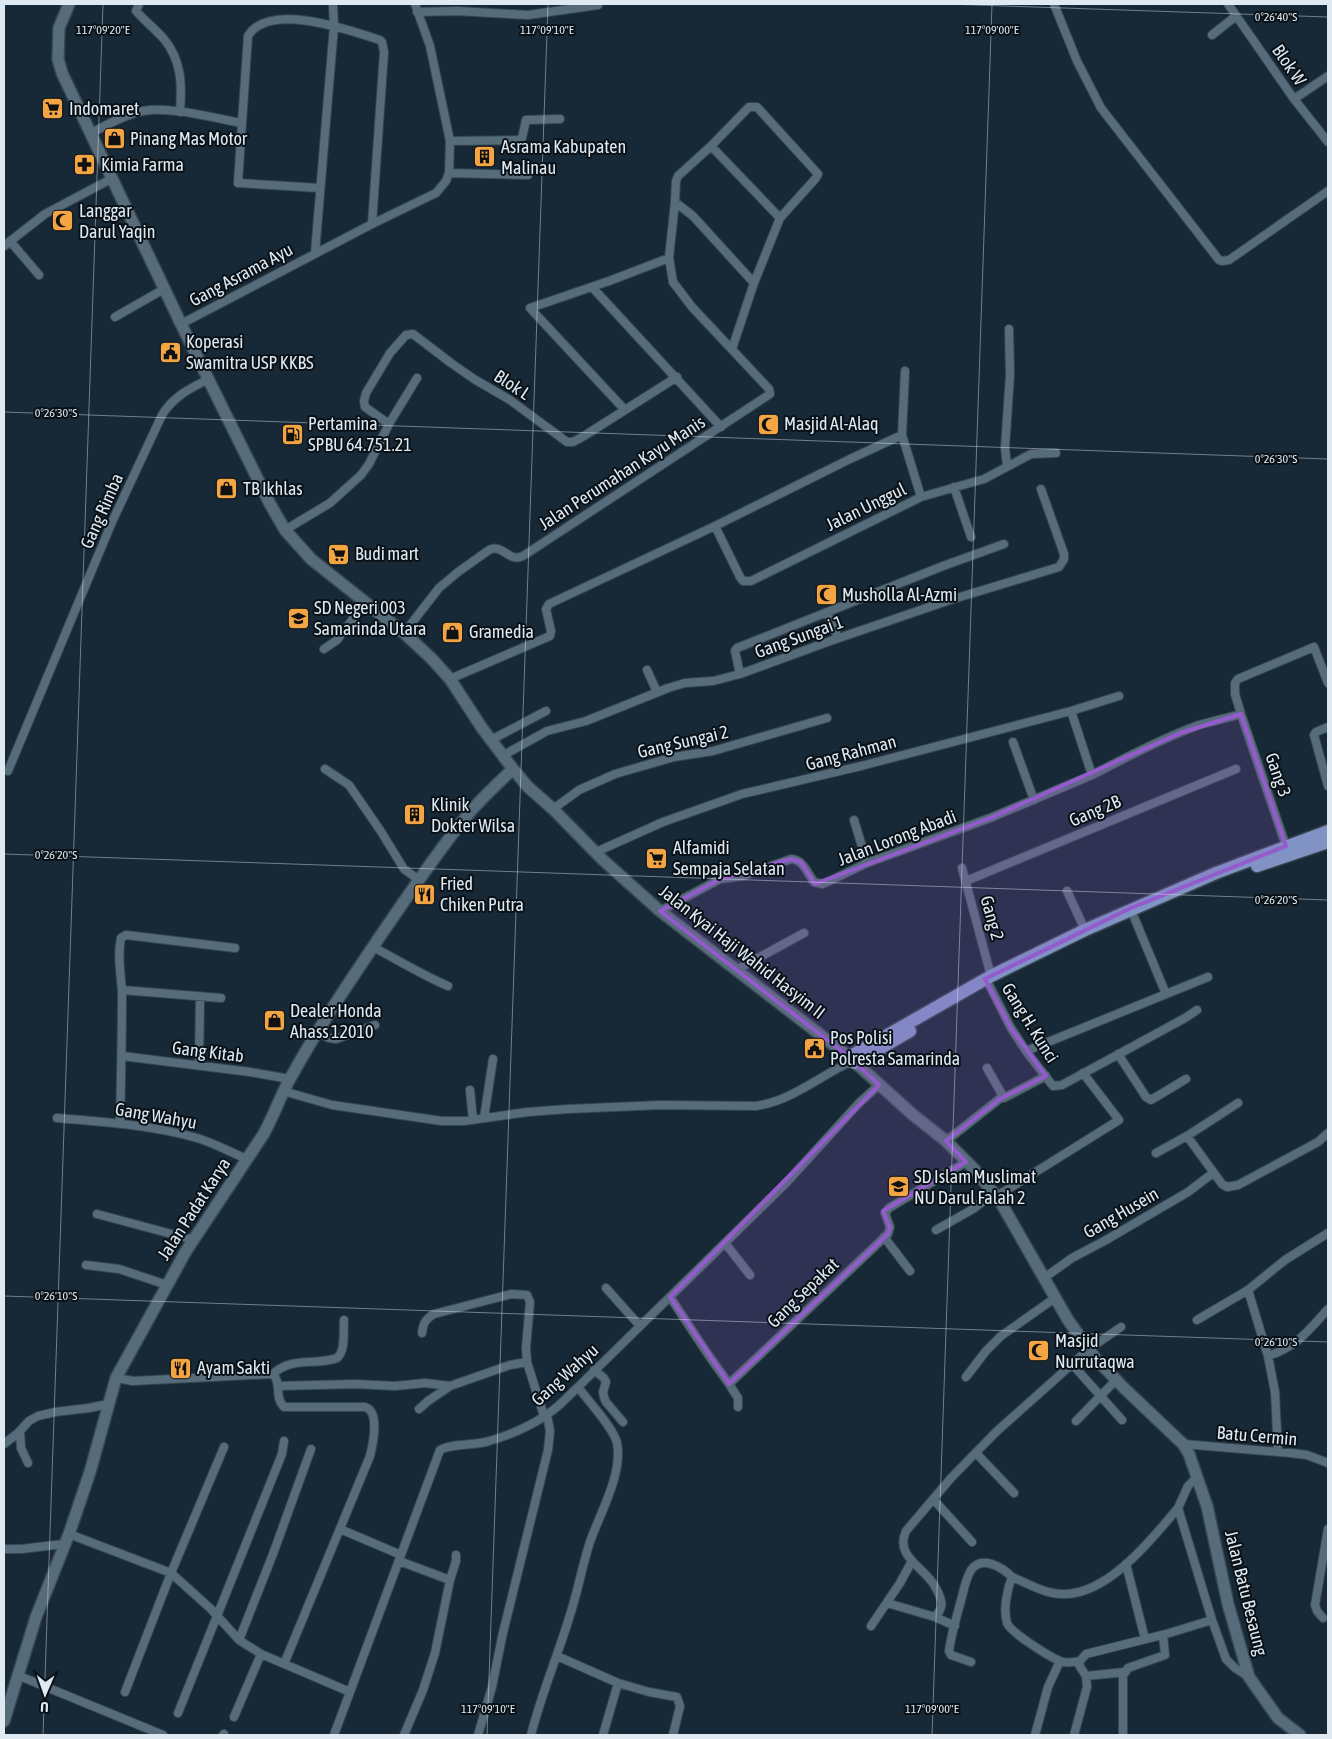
<svg xmlns="http://www.w3.org/2000/svg" width="1332" height="1739" font-family="'Asap Condensed',sans-serif">
<rect width="100%" height="100%" fill="#172936"/>
<g fill="none" stroke-linecap="round" stroke-linejoin="round">
<defs>
<path id="street" d="M139 4 136 11C145 21 155 29 164 39 182 61 182 85 180 112
M1054 4 1077 61 1101 108 1219 260 1222 261 1229 260 1328 191
M1228 4 1294 99 1328 142
M417 12 457 11 528 15 598 5
M1212 35 1236 16
M1294 99 1328 76
M242 123 238 183 319 188
M90 134C104 126 127 114 143 111 171 106 213 118 242 123L248 36C269 1 349 30 380 40L382 42 384 52 372 224
M450 141 519 140 522 138 526 120 560 119
M449 173 528 175
M675 202 676 181 678 176 711 146
M10 241 39 275
M4 246 45 214 111 179
M315 253 334 26 333 4
M669 258 675 202 693 216 754 283 732 349
M754 283 780 218 816 178 818 174 757 107H749L711 146 780 218
M592 287 721 427
M115 317 164 289
M181 324 372 224 436 193 446 181 449 173 450 141 430 46 415 4
M389 424 365 407 364 401 366 393 390 353 406 335 413 334 451 363 474 379 510 400 567 442H573L584 436 677 377
M902 435 905 371
M1007 466 1005 448 1010 375 1009 329
M954 487 971 537
M921 497 984 479 1031 454 1056 453
M285 530 330 503 361 475 369 464 389 424 417 378
M827 612 838 638
M404 633 439 588 458 572 489 550C503 543 508 563 523 556L770 394 769 389 692 307 673 282 669 258 609 281 530 308 624 409
M324 649 337 640 365 603
M647 670 657 692
M740 674 735 651 737 648 943 566 1004 544
M450 679 550 636 551 631 546 609 549 604 715 526 740 577 743 581H751L921 497 902 435 850 459 715 526
M1328 727 1316 732 1314 735 1328 786
M491 740 546 711
M1013 742 1034 800
M502 756 547 731 586 721 668 688 685 683 713 681 740 674 833 640 950 600 1059 567 1064 559V554L1041 489
M325 769 349 785 380 830 404 869 419 880
M8 771 112 522 162 415C173 397 190 388 209 379
M1092 775C1127 757 1163 738 1199 725 1213 721 1227 718 1241 714
M553 809 579 790 615 774 674 757 713 751 827 718
M854 820 867 863
M1286 846 1241 714 1235 694V683L1238 679 1314 647 1328 683
M596 852 663 822 742 794 861 766 1071 711 1119 696
M962 868 991 976
M966 881 1236 769
M1067 891 1085 930
M660 911 720 879 743 876 791 859C803 859 808 874 814 882L823 884 867 863 990 818 1092 775 1071 711
M1134 917 1166 994
M373 947C398 960 422 975 448 986
M736 970 804 933
M986 979 1011 1028 1026 1051 1053 1086 1062 1085 1185 1018 1197 1010
M122 990 221 998
M317 1032 329 1038 336 1039 375 1025
M1026 1051 1208 977
M1118 1054 1146 1097 1151 1100 1186 1079
M122 1056 250 1072 290 1079
M199 1066 200 997
M987 1068 1004 1098 1046 1076
M470 1090 473 1120
M283 1091 332 1105 442 1121H464L528 1112 568 1109 661 1105 756 1106C790 1101 816 1079 846 1064L855 1063
M1238 1103 1187 1136 1222 1184 1227 1187 1238 1185 1318 1142 1328 1133
M57 1118C103 1122 152 1125 197 1138 214 1143 230 1152 247 1159
M484 1118 493 1059
M120 1124C121 1080 122 1036 122 992 121 975 117 956 121 938L126 935 235 948
M946 1141 1002 1097
M1156 1153 1187 1136
M997 1196 1119 1120 1083 1073
M97 1214 194 1240
M936 1230 973 1209 994 1193
M884 1237 910 1271
M725 1243 750 1275
M86 1265 119 1269 167 1285
M1044 1278 1072 1258 1106 1240 1188 1192 1213 1173
M606 1288 640 1326
M1248 1290 1268 1356 1275 1392 1278 1452
M670 1297 707 1353 729 1384 888 1234 890 1227 885 1213 889 1208 966 1162
M1197 1320 1248 1290 1285 1260 1328 1233
M422 1333C423 1324 425 1319 434 1314L511 1294 527 1295 530 1302 526 1348 527 1362
M1268 1356C1298 1346 1308 1331 1328 1309
M1072 1364 1122 1420
M594 1370 604 1378 606 1382 603 1392 604 1397 606 1402 623 1422
M273 1374C291 1356 316 1366 337 1358 346 1351 343 1331 344 1320
M966 1377 986 1351 1001 1336 1055 1298
M116 1378 133 1381 273 1374C282 1383 274 1398 284 1407H365C380 1411 373 1444 370 1456L284 1664
M729 1384 738 1398V1407
M278 1386 355 1384 395 1386 425 1383 450 1386 510 1365 527 1362 544 1416
M419 1409 428 1401 450 1386
M1076 1421 1116 1380
M20 1431 21 1448 28 1463
M4 1444 18 1433 29 1421 38 1416 55 1412 89 1408 108 1404
M1183 1444 1291 1453 1307 1455 1328 1463
M976 1453 1014 1493
M1197 1477 1188 1486 1178 1508 1212 1620 1226 1659 1235 1668 1249 1677
M933 1499 972 1542
M340 1529 401 1555
M69 1534 171 1573 211 1609 239 1640 261 1654 350 1692
M4 1549H21L64 1544
M399 1561 450 1580 435 1653 423 1690 404 1735
M1126 1564 1145 1639
M450 1580 456 1561V1555
M887 1603 935 1617 955 1626
M935 1617C943 1608 943 1603 938 1592 936 1589 935 1585 932 1582 920 1565 895 1555 906 1531L951 1478 996 1432 1089 1349 1121 1327
M1323 1618 1317 1611 1315 1605 1328 1529
M871 1626 900 1583 912 1561
M239 1640 273 1554 311 1449
M557 1656 618 1683 649 1692 677 1697 680 1706 673 1735
M1080 1661C1074 1662 1066 1664 1060 1661 1050 1657 1011 1633 1007 1623 1003 1609 1007 1590 1012 1577 1027 1583 1045 1594 1062 1594 1107 1596 1152 1539 1178 1508
M971 1662 951 1655 949 1651C951 1635 956 1619 960 1604 963 1594 965 1580 971 1570 982 1555 1002 1567 1012 1577
M17 1675 163 1735
M1086 1676 1125 1672
M125 1692 171 1573 224 1447
M178 1713 282 1454 284 1441
M234 1717 261 1654
M223 1735 224 1734
M334 1735 440 1450C451 1443 475 1446 489 1441 508 1436 533 1425 549 1413 560 1406 568 1396 578 1387L786 1183 859 1103 879 1085
M478 1735 492 1687 502 1637 548 1450 550 1431 547 1415
M531 1735C541 1695 558 1655 570 1615 578 1591 582 1566 590 1542 600 1513 623 1474 617 1443 614 1428 588 1401 578 1387
M603 1735 618 1683
M1035 1735 1048 1687 1060 1661
M1074 1735 1087 1687 1086 1676 1079 1665 1080 1661 1086 1654 1166 1634 1212 1620
M1123 1735V1676L1128 1668 1165 1655 1163 1635"/>
<path id="secondary" d="M69 4 59 28 58 59 62 73 181 324 270 504 285 530 311 559 404 633 431 658 450 679 482 728 513 769 528 787 553 809 603 860 660 911 849 1057 912 1114 946 1141 974 1169 1000 1201 1068 1320 1096 1359 1124 1388 1183 1444 1189 1454 1207 1506 1228 1604 1249 1677 1278 1718 1300 1735
M4 1721 36 1617 69 1534 90 1472 116 1378 186 1251 263 1135C274 1116 280 1096 291 1077 319 1026 352 978 385 929 412 890 439 849 470 812 483 797 498 783 513 769"/>
<path id="primary" d="M1257 866 1328 842
M849 1057 991 976 1085 930 1216 873 1328 831
M855 1063 910 1031"/>
</defs>
<use href="#street" stroke="#374650" stroke-width="10"/>
<use href="#secondary" stroke="#374650" stroke-width="14"/>
<use href="#primary" stroke="#374650" stroke-width="15"/>
<use href="#street" stroke="#576c7b" stroke-width="8"/>
<use href="#secondary" stroke="#576c7b" stroke-width="11"/>
<use href="#primary" stroke="#8093c4" stroke-width="12"/>
</g>
<path fill="#945bcc" fill-opacity="0.2" stroke="#945bcc" stroke-width="4" stroke-linejoin="round" d="M1241 714 1286 846 1131 908 985 979 1011 1028 1046 1076 1000 1099 946 1141 966 1162 883 1211 890 1227 888 1234 729 1384 670 1297 879 1085 849 1057 660 911 720 879 791 859 801 862 815 884 990 818 1180 733Z"/>
<path fill="none" stroke="#dee9f2" stroke-width="1" stroke-opacity="0.45" d="M946 4 1328 17M4 412 1328 459M4 854 1328 900M4 1296 1328 1342M43 1735 103 4M487 1735 548 4M932 1735 992 4"/>
<defs>
<symbol id="supermarket-square" viewBox="-11 -11 22 22"><rect x="-9" y="-9" width="18" height="18" rx="4" fill="#f3a443" stroke="#091117"/><path d="M-6-5.5h2.5l.6 2H6L4.5 2H-2.5L-4.4-4H-6ZM-1.5 3.2a1.3 1.3 0 1 0 .1 0ZM3 3.2a1.3 1.3 0 1 0 .1 0Z" fill="#111"/></symbol>
<symbol id="shop-square" viewBox="-11 -11 22 22"><rect x="-9" y="-9" width="18" height="18" rx="4" fill="#f3a443" stroke="#091117"/><path d="M-5-2.5h2.3a2.7 3.5 0 0 1 5.4 0H5L5.5 6h-11ZM-1.5-2.5h3a1.5 2.3 0 0 0-3 0Z" fill="#111"/></symbol>
<symbol id="building-square" viewBox="-11 -11 22 22"><rect x="-9" y="-9" width="18" height="18" rx="4" fill="#f3a443" stroke="#091117"/><path d="M-4-6H4V6H1V3H-1V6H-4ZM-2.5-4.3h1.7v1.8h-1.7ZM.8-4.3h1.7v1.8H.8ZM-2.5-1h1.7V.8h-1.7ZM.8-1h1.7V.8H.8Z" fill="#111"/></symbol>
<symbol id="pharmacy-square" viewBox="-11 -11 22 22"><rect x="-9" y="-9" width="18" height="18" rx="4" fill="#f3a443" stroke="#091117"/><path d="M-2-6h4v4h4v4h-4v4h-4v-4h-4v-4h4Z" fill="#111"/></symbol>
<symbol id="mosque-square" viewBox="-11 -11 22 22"><rect x="-9" y="-9" width="18" height="18" rx="4" fill="#f3a443" stroke="#091117"/><path d="M3.5-4.9A6 6 0 1 0 3.5 4.9A5 5 0 1 1 3.5-4.9Z" fill="#111"/></symbol>
<symbol id="civic-square" viewBox="-11 -11 22 22"><rect x="-9" y="-9" width="18" height="18" rx="4" fill="#f3a443" stroke="#091117"/><path d="M-.6-6.5H3V-4.5H.6V-3L4-1V1h2V6H-6V1h2V-1L-.6-3ZM-1.2 2.5V6h2.4V2.5Z" fill="#111"/></symbol>
<symbol id="fuel-square" viewBox="-11 -11 22 22"><rect x="-9" y="-9" width="18" height="18" rx="4" fill="#f3a443" stroke="#091117"/><path d="M-5.5-6h7V0h2V4h1.3V-2.5L3-4.5l.8-.8L6-3V5H2.5V1h-1V6h-7ZM-4.2-4.7v3.2H.2V-4.7Z" fill="#111"/></symbol>
<symbol id="school-square" viewBox="-11 -11 22 22"><rect x="-9" y="-9" width="18" height="18" rx="4" fill="#f3a443" stroke="#091117"/><path d="M0-5L7-2L0 1L-7-2ZM-4 1L0 2.5L4 1V4Q0 6-4 4Z" fill="#111"/></symbol>
<symbol id="restaurant-square" viewBox="-11 -11 22 22"><rect x="-9" y="-9" width="18" height="18" rx="4" fill="#f3a443" stroke="#091117"/><path d="M-5-6h1v4h1v-4h1v4h1v-4h1v5L-1.5 .5V6h-2V.5L-5-1ZM5-6V6H3V1.5H1.5Q1.5-4 5-6Z" fill="#111"/></symbol>
</defs>
<g fill-rule="evenodd">
<use href="#supermarket-square" x="40" y="96" width="25" height="25"/>
<use href="#shop-square" x="102" y="126" width="25" height="25"/>
<use href="#building-square" x="472" y="144" width="25" height="25"/>
<use href="#pharmacy-square" x="72" y="152" width="25" height="25"/>
<use href="#mosque-square" x="50" y="208" width="25" height="25"/>
<use href="#civic-square" x="158" y="340" width="25" height="25"/>
<use href="#mosque-square" x="756" y="412" width="25" height="25"/>
<use href="#fuel-square" x="280" y="422" width="25" height="25"/>
<use href="#shop-square" x="214" y="476" width="25" height="25"/>
<use href="#supermarket-square" x="326" y="542" width="25" height="25"/>
<use href="#mosque-square" x="814" y="582" width="25" height="25"/>
<use href="#school-square" x="286" y="606" width="25" height="25"/>
<use href="#shop-square" x="440" y="620" width="25" height="25"/>
<use href="#building-square" x="402" y="802" width="25" height="25"/>
<use href="#supermarket-square" x="644" y="846" width="25" height="25"/>
<use href="#restaurant-square" x="412" y="882" width="25" height="25"/>
<use href="#shop-square" x="262" y="1008" width="25" height="25"/>
<use href="#civic-square" x="802" y="1036" width="25" height="25"/>
<use href="#school-square" x="886" y="1174" width="25" height="25"/>
<use href="#mosque-square" x="1026" y="1338" width="25" height="25"/>
<use href="#restaurant-square" x="168" y="1356" width="25" height="25"/>
</g>
<g text-anchor="middle" stroke-width="4" stroke-linejoin="round" paint-order="stroke">
<g font-size="18" fill="#dee9f2" stroke="#091117">
<text transform="translate(1289 65) rotate(55)" y="6">Blok W</text>
<text transform="translate(241 275) rotate(-28)" y="6">Gang Asrama Ayu</text>
<text transform="translate(512 385) rotate(33)" y="6">Blok L</text>
<text transform="translate(622 473) rotate(-33)" y="6">Jalan Perumahan Kayu Manis</text>
<text transform="translate(866 507) rotate(-26)" y="6">Jalan Unggul</text>
<text transform="translate(102 511) rotate(-66)" y="6">Gang Rimba</text>
<text transform="translate(799 637) rotate(-20)" y="6">Gang Sungai 1</text>
<text transform="translate(683 742) rotate(-13)" y="6">Gang Sungai 2</text>
<text transform="translate(851 753) rotate(-15)" y="6">Gang Rahman</text>
<text transform="translate(1278 775) rotate(71)" y="6">Gang 3</text>
<text transform="translate(1095 811) rotate(-23)" y="6">Gang 2B</text>
<text transform="translate(897 838) rotate(-21)" y="6">Jalan Lorong Abadi</text>
<text transform="translate(992 918) rotate(75)" y="6">Gang 2</text>
<text transform="translate(742 952) rotate(38)" y="6">Jalan Kyai Haji Wahid Hasyim II</text>
<text transform="translate(1030 1023) rotate(58)" y="6">Gang H. Kunci</text>
<text transform="translate(208 1052) rotate(7)" y="6">Gang Kitab</text>
<text transform="translate(156 1116) rotate(10)" y="6">Gang Wahyu</text>
<text transform="translate(194 1209) rotate(-57)" y="6">Jalan Padat Karya</text>
<text transform="translate(1121 1213) rotate(-30)" y="6">Gang Husein</text>
<text transform="translate(803 1293) rotate(-44)" y="6">Gang Sepakat</text>
<text transform="translate(565 1375) rotate(-42)" y="6">Gang Wahyu</text>
<text transform="translate(1257 1436) rotate(5)" y="6">Batu Cermin</text>
<text transform="translate(1246 1593) rotate(76)" y="6">Jalan Batu Besaung</text>
</g>
<g font-size="18" fill="#dee9f2" stroke="#091117" text-anchor="start">
<text x="69" y="115">Indomaret</text>
<text x="130" y="145">Pinang Mas Motor</text>
<text x="501" y="153">Asrama Kabupaten<tspan x="501" dy="21">Malinau</tspan></text>
<text x="101" y="171">Kimia Farma</text>
<text x="79" y="217">Langgar<tspan x="79" dy="21">Darul Yaqin</tspan></text>
<text x="186" y="348">Koperasi<tspan x="186" dy="21">Swamitra USP KKBS</tspan></text>
<text x="308" y="430">Pertamina<tspan x="308" dy="21">SPBU 64.751.21</tspan></text>
<text x="784" y="430">Masjid Al-Alaq</text>
<text x="243" y="495">TB Ikhlas</text>
<text x="355" y="560">Budi mart</text>
<text x="842" y="601">Musholla Al-Azmi</text>
<text x="314" y="614">SD Negeri 003<tspan x="314" dy="21">Samarinda Utara</tspan></text>
<text x="469" y="638">Gramedia</text>
<text x="431" y="811">Klinik<tspan x="431" dy="21">Dokter Wilsa</tspan></text>
<text x="673" y="854">Alfamidi<tspan x="673" dy="21">Sempaja Selatan</tspan></text>
<text x="440" y="890">Fried<tspan x="440" dy="21">Chiken Putra</tspan></text>
<text x="290" y="1017">Dealer Honda<tspan x="290" dy="21">Ahass 12010</tspan></text>
<text x="830" y="1044">Pos Polisi<tspan x="830" dy="21">Polresta Samarinda</tspan></text>
<text x="914" y="1183">SD Islam Muslimat<tspan x="914" dy="21">NU Darul Falah 2</tspan></text>
<text x="1055" y="1347">Masjid<tspan x="1055" dy="21">Nurrutaqwa</tspan></text>
<text x="197" y="1374">Ayam Sakti</text>
</g>
</g>
<g font-size="12" text-anchor="middle" fill="#dee9f2" stroke="#091117" stroke-width="4" stroke-linejoin="round" paint-order="stroke">
<text x="1276" y="21">0°26'40"S</text>
<text x="103" y="34">117°09'20"E</text>
<text x="547" y="34">117°09'10"E</text>
<text x="992" y="34">117°09'00"E</text>
<text x="56" y="417">0°26'30"S</text>
<text x="1276" y="463">0°26'30"S</text>
<text x="56" y="859">0°26'20"S</text>
<text x="1276" y="904">0°26'20"S</text>
<text x="56" y="1300">0°26'10"S</text>
<text x="1276" y="1346">0°26'10"S</text>
<text x="488" y="1713">117°09'10"E</text>
<text x="932" y="1713">117°09'00"E</text>
</g>
<rect width="1332" height="1739" fill="none" stroke="#dee9f2" stroke-width="10"/>
<g transform="translate(45 1694) rotate(182)" stroke="#091117" stroke-width="4" paint-order="stroke">
<path d="M0-4L9 19L0 12L-9 19Z" fill="#dee9f2"/>
<text y="-8" font-size="14" font-weight="bold" text-anchor="middle" fill="#dee9f2">U</text>
</g>
</svg>
